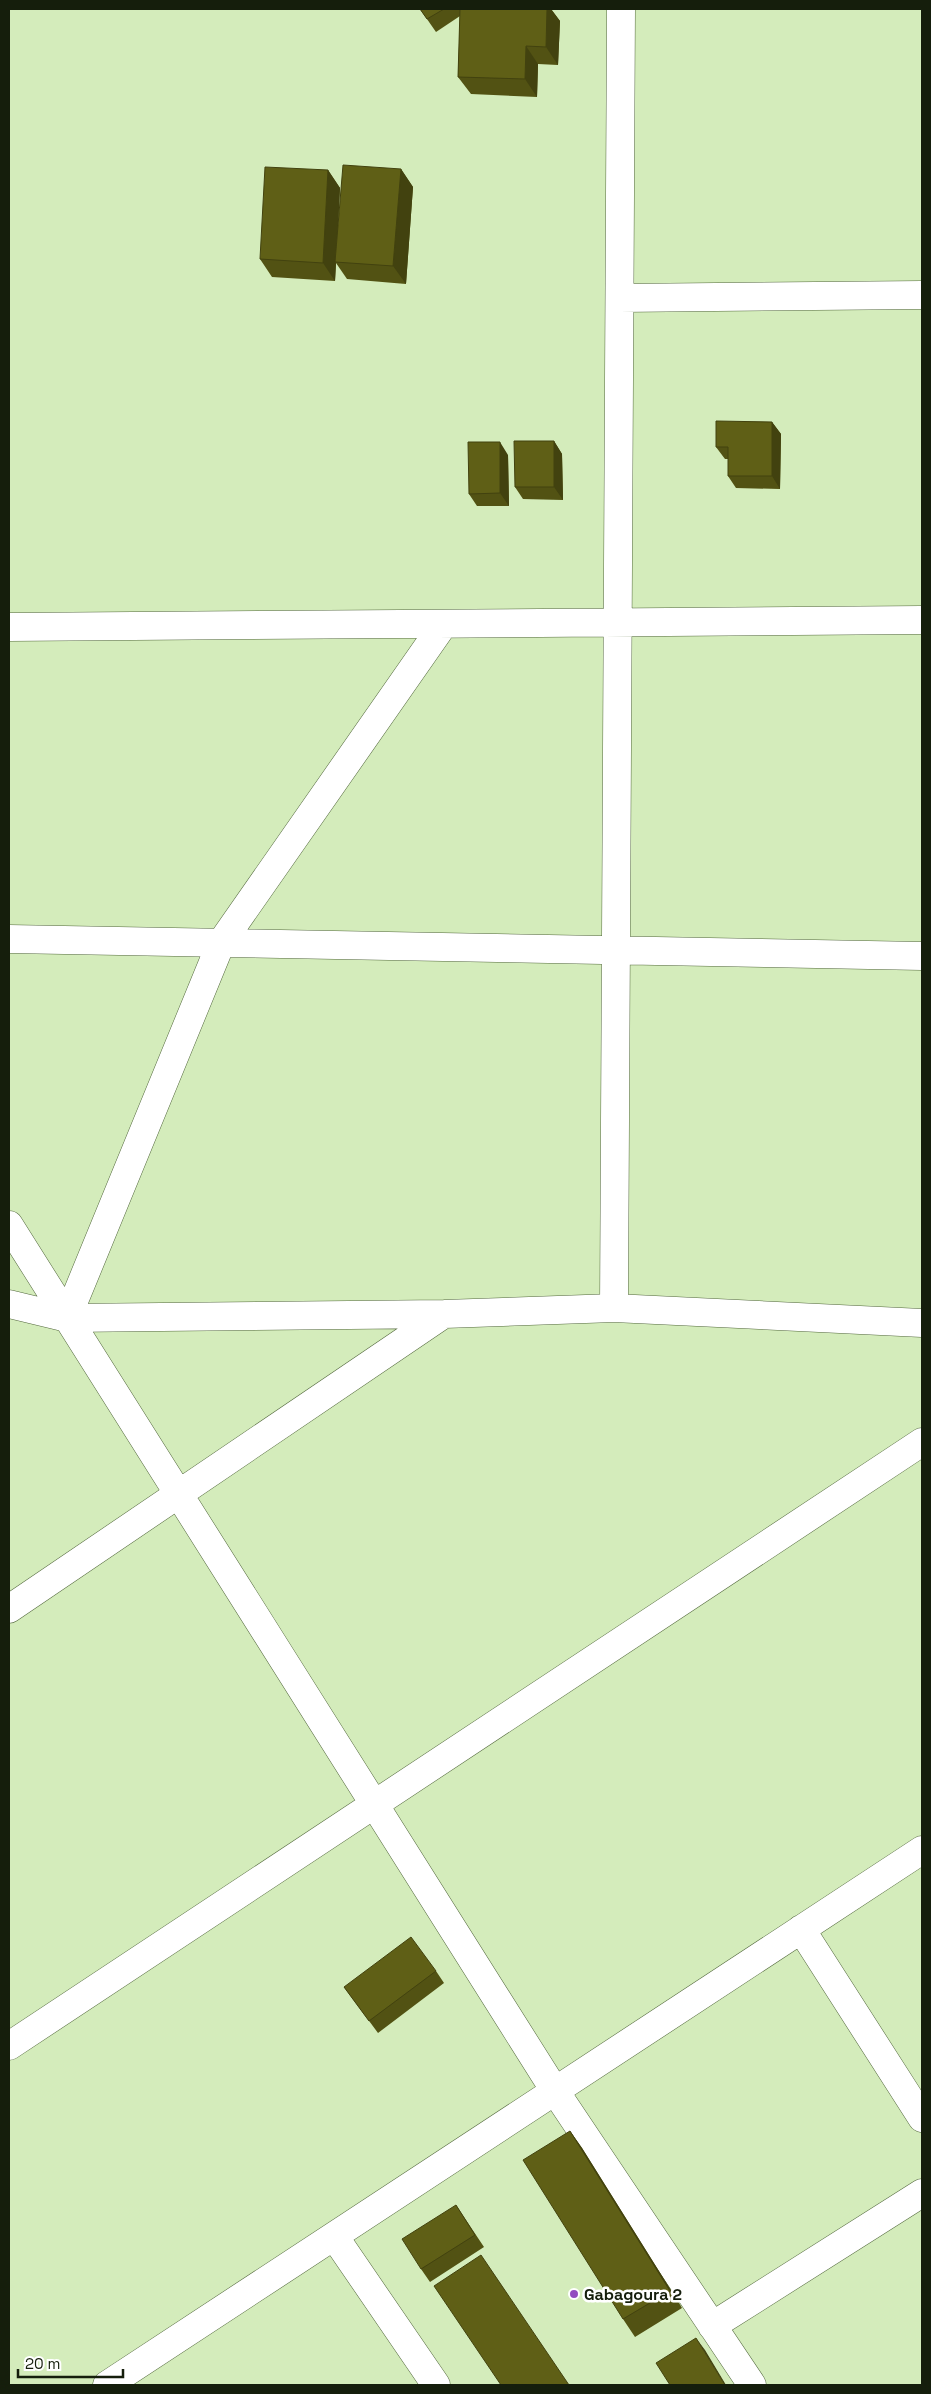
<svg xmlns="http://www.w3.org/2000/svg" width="931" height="2394" font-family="'Space Grotesk',sans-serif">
<rect width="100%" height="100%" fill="#d4ecbb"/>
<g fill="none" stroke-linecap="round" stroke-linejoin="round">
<defs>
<path id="minor" d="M620 298 922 295
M9 627 922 620
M9 939 922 956
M9 1225 555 2091 752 2385
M9 1304 67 1318 444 1314 614 1308 922 1323
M614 1308 621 9
M67 1318 221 943 443 625
M9 1609 444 1314
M801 1929 922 2118
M9 2046 922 1442
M334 2236 436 2385
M712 2326 922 2193
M107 2385 922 1850"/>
</defs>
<use href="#minor" stroke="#54693e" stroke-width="29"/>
<use href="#minor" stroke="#fff" stroke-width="28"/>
</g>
<path fill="#525213" d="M420 9H551L560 21 558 65 538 64 537 97 471 94 458 77 460 16 436 32Z
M401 169 413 187 406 284 347 279 336 263 335 281 272 277 260 259 328 170 340 188 338 229Z
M772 422 781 434 780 489 736 488 728 476V459H725L716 447Z
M554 441 562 454 563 500 523 499 515 487Z
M508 455 509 506H477L469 494Z
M436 1971 444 1983 378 2033 344 1987Z
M570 2131 582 2148 682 2308 635 2337 623 2319Z
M456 2205 484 2247 430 2282 421 2269Z"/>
<path fill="#42420f" d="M547 9H551L560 21 558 65 546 47Z
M526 46 538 64 537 97 525 79Z
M401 169 413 187 406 284 393 266Z
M328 170 340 188 336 262H335L336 263 335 281 323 263Z
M772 422 781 434 780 489 772 476Z
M554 441 562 454 563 500 554 487Z
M500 442 508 455 509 506 500 493Z
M570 2131 582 2148 682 2308 670 2291Z
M696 2338 705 2350 726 2385H725Z"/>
<path fill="#5f5f16" stroke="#42420f" d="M420 9H444L427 19Z
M460 9H547L546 47 526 46 525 79 458 77Z
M343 165 401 169 393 266 335 262Z
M265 167 328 170 323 263 260 259Z
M716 421 772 422V476H728V447H716Z
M514 441H554V487H515Z
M468 442H500V493L469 494Z
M411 1937 436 1971 369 2021 344 1987Z
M570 2131 670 2291 623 2319 523 2160Z
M456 2205 475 2235 421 2269 402 2239Z
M481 2255 569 2385H501L434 2286Z
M696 2338 725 2385H670L656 2363Z"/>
<circle fill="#924cc0" stroke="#fff" stroke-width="2" cx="574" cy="2294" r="5"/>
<g text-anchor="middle" stroke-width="5" stroke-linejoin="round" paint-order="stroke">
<g font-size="16" font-weight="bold" fill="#151e0c" stroke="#fff" text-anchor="start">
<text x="584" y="2300">Gabagoura 2</text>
</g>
</g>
<rect width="931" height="2394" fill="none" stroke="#151e0c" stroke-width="20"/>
<path d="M18 2369v8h105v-8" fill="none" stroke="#151e0c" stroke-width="2.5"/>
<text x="25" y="2369" font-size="15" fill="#151e0c" stroke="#ffffff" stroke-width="4" paint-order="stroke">20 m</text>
</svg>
